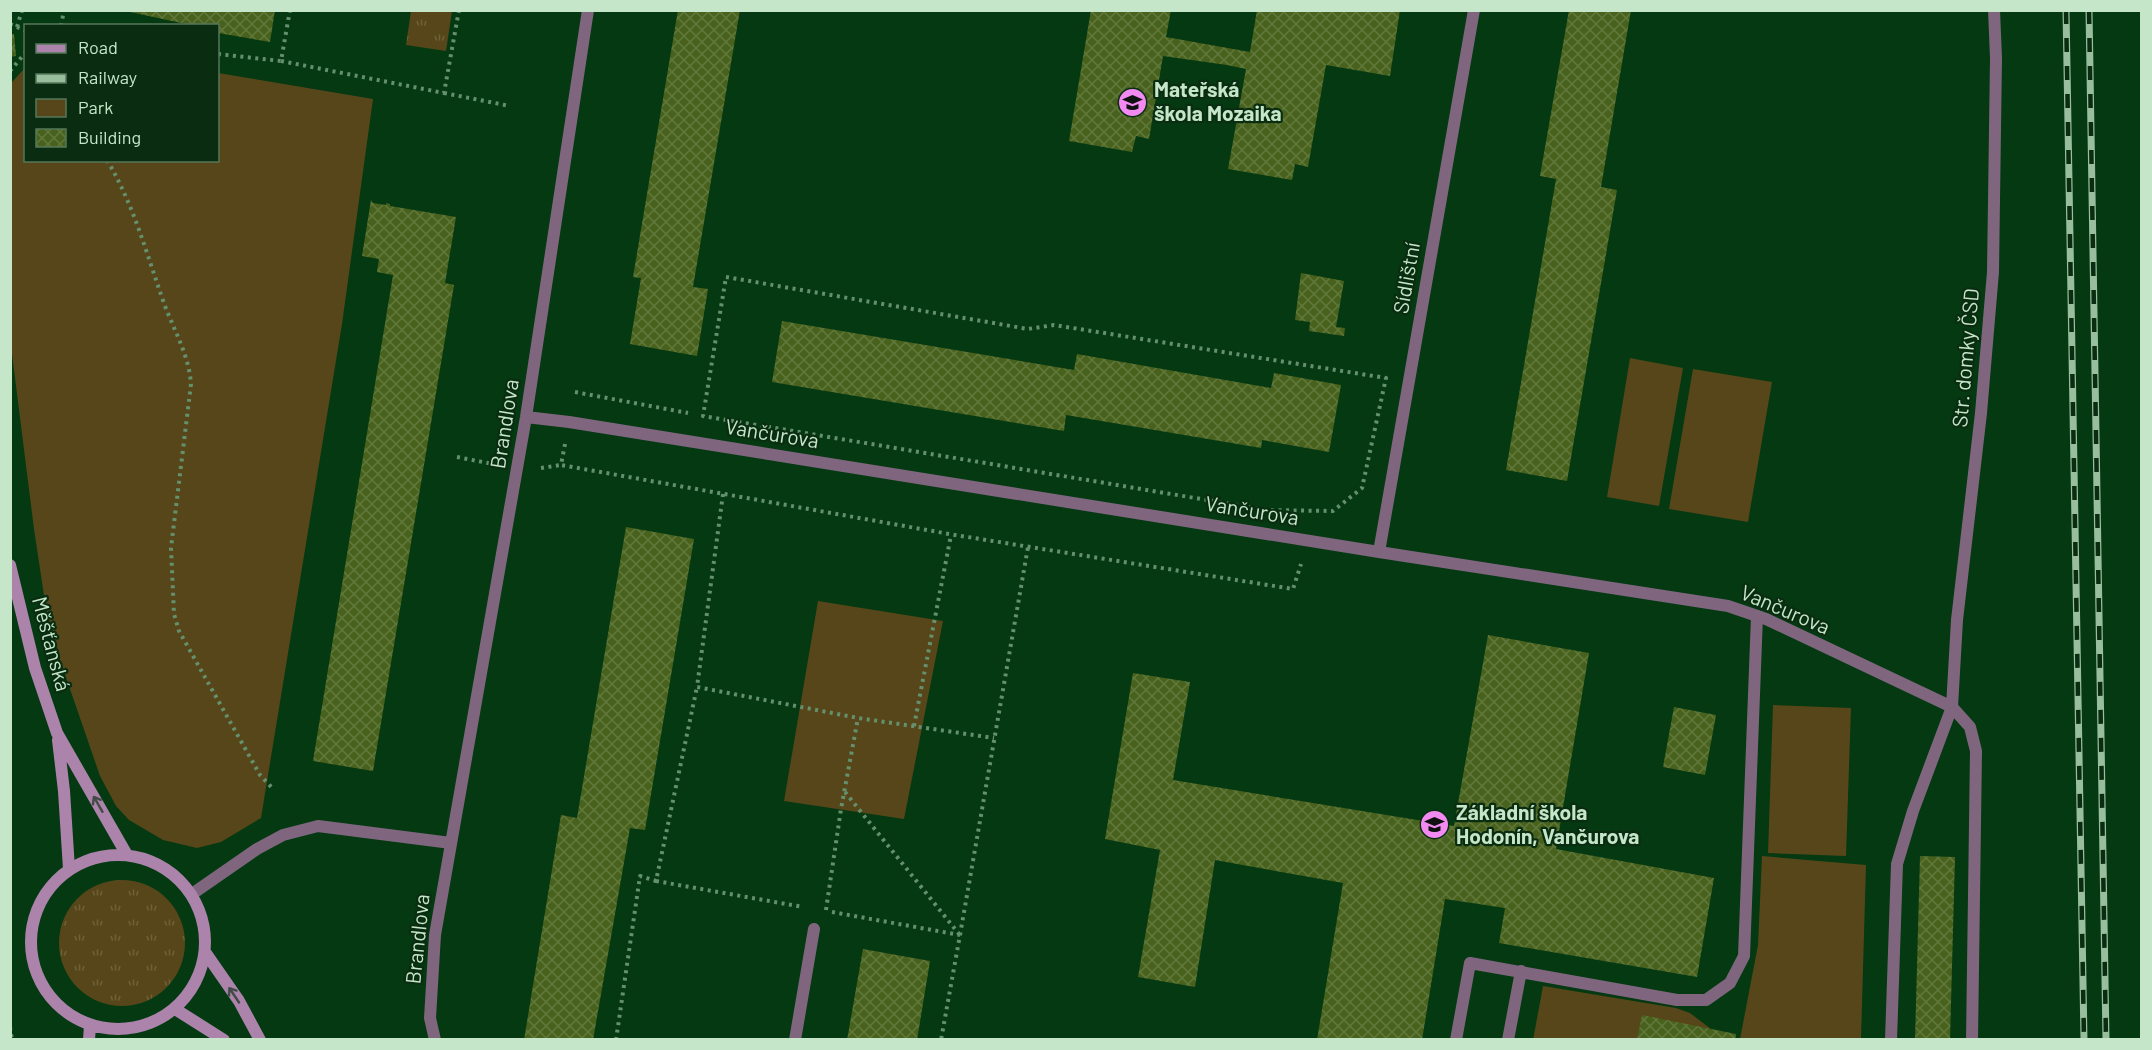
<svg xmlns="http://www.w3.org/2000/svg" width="2152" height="1050" font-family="Barlow,sans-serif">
<defs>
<pattern id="grass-tufts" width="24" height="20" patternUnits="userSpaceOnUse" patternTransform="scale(1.5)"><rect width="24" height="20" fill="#574619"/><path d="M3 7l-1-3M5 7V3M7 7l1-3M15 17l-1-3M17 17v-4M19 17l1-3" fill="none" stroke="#6e6139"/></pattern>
<pattern id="building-cross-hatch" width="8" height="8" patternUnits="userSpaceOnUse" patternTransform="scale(1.5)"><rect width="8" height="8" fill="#48611c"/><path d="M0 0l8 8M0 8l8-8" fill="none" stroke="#61783c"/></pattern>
</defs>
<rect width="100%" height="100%" fill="#043912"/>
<path fill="url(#grass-tufts)" d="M411 11H452L446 51 406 45Z
M59 943a63 63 0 1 1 126 0a63 63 0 1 1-126 0Z"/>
<path fill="#574619" d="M25 68 26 160H218V73L373 99 342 324 261 818 221 842 197 848 163 840 129 820 116 806 100 776 60 660 46 609 34 529 11 346V83Z
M1630 358 1683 368 1659 506 1607 497Z
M1693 369 1772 382 1748 522 1669 509Z
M818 601 943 621 904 819 784 801Z
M1773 705 1851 708 1846 856 1768 853Z
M1762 856 1866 865 1861 1039H1740L1758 945Z
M1543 986 1676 1008 1690 1013 1711 1029 1637 1039 1533 1040Z"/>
<path fill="url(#building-cross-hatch)" d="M121 10H275L270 42 218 33V26H195Z
M678 10H740L693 287 708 289 697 356 630 344 641 278 633 277Z
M1091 10H1171L1166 37 1250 52 1257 10H1400L1390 76 1326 65 1308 167 1295 164 1292 180 1228 169 1246 69 1227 65 1163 56 1149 139 1136 136 1132 152 1069 141Z
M1569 10H1631L1601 187 1617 190 1567 481 1506 470 1556 179 1540 176Z
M14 34 16 56 10 57V35Z
M371 200 373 203 386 205V203L390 204V206L456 217 445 283 454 285 373 771 313 761 393 275 377 272 379 259 362 256Z
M1301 273 1344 281 1336 327 1345 328 1344 336 1309 331 1310 322 1295 320Z
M782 321 1074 370 1077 354 1271 388 1274 373 1341 385 1329 452 1262 440 1261 448 1066 415 1064 431 772 382Z
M626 527 694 539 645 830 630 828 593 1040H524L561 815 577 818Z
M1488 635 1589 653 1556 849 1714 878 1697 977 1499 943 1505 908 1445 899 1422 1040H1317L1343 883 1215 860 1195 987 1138 977 1160 850 1105 839 1133 673 1190 682 1173 780 1454 826Z
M1674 707 1716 715 1705 775 1663 767Z
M1920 856 1955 857 1950 1040H1915Z
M863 949 930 961 917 1040H847Z
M1642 1015 1736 1034 1735 1040H1637Z"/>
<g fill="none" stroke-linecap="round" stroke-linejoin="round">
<path stroke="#65906d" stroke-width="4" stroke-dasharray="3 4.5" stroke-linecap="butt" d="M10 24 26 31
M61 26 64 10
M17 27 22 10
M218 54 281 61 290 10
M281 61 444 93 459 10
M10 71 26 52
M444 93 510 106
M107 160C135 207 147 256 165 306 175 332 189 356 191 384L171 548 174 614 179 631 260 775 274 790
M726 277 1028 329 1054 325 1386 378 1362 488 1333 511 1267 510 703 416Z
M575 392 688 413
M565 444 561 465 955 535 1293 589 1301 564
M457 457 493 464
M541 468 561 465
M723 494 697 687 858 718 994 738
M914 726 951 535
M845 792 959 934
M656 881 803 907
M826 910 841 809 858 718
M832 912 960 935 941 1040
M960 935 1028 547
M10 1027 12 1040
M616 1040 640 876 656 881 697 687"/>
<path stroke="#7f667e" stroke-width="12" d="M1456 1040 1470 963 1677 1000H1706L1730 983 1744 956 1757 616
M1508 1040 1521 971
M1891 1040 1897 864 1913 811 1952 707 1970 727 1976 751 1972 1040"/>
<path stroke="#7f667e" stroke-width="12" d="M526 417 569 422 1379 552 1728 606 1766 619 1952 707 1957 620 1981 413 1993 272 1996 58 1994 10
M1379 552 1474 10
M192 894 257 849 283 835 318 826 451 843
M435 1040 430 1018 435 935 526 417 588 10
M795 1040 814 929"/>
<path stroke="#ac84ab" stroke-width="12" d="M10 565 35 668 57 733 127 855
M58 740 64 791 69 869
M31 942a87 87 0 1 1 174 0a87 87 0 1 1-174 0Z
M205 952 239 1001 260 1040
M175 1009 224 1040
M89 1040 90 1025"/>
<defs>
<path id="rail" d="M2066 10 2084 1040
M2089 10 2106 1040"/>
</defs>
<use href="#rail" stroke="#98be9d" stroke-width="7"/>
<use href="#rail" stroke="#0a2d11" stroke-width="4.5" stroke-dasharray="14" stroke-linecap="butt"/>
</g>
<defs><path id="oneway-shaft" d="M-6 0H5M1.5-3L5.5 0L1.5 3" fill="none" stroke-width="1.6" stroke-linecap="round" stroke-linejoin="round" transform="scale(1.5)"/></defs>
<g stroke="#434b47">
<use href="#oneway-shaft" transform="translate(98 804) rotate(-120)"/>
<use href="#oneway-shaft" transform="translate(234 995) rotate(-124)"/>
</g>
<defs>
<symbol id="school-disc" viewBox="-11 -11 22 22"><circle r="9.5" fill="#f38af2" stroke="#0a2d11"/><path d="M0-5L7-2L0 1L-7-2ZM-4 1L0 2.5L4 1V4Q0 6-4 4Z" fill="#111"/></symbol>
</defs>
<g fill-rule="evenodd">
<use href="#school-disc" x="1116" y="86" width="33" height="33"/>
<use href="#school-disc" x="1418" y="808" width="33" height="33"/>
</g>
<g text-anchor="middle" stroke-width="4.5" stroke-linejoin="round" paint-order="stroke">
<g font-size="21" font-weight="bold" fill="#c5e6c8" stroke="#0a2d11" text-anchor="start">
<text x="1154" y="97">Mateřská<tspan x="1154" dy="24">škola Mozaika</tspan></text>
<text x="1456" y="820">Základní škola<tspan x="1456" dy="24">Hodonín, Vančurova</tspan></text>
</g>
<g font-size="21" fill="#c5e6c8" stroke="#0a2d11">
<text transform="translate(1407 278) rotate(-80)" y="7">Sídlištní</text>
<text transform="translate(1966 358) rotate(-85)" y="7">Str. domky ČSD</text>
<text transform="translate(505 424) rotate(-81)" y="7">Brandlova</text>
<text transform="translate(772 434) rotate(9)" y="7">Vančurova</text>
<text transform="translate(1252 511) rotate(9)" y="7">Vančurova</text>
<text transform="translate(1785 610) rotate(23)" y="7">Vančurova</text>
<text transform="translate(51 644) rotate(75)" y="7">Měšťanská</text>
<text transform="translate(418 939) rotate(-84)" y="7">Brandlova</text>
</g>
</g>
<rect width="2152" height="1050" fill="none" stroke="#c5e6c8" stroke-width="24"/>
<rect x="24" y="24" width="195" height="138" fill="#0a2d11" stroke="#55775a" stroke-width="1.5"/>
<rect x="36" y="44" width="30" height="9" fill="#ac84ab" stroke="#55775a" stroke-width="1.5"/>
<text x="78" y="54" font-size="18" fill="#c5e6c8">Road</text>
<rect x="36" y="74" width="30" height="9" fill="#98be9d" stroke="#55775a" stroke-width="1.5"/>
<text x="78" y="84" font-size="18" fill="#c5e6c8">Railway</text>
<rect x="36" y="99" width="30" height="18" fill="#574619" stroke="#55775a" stroke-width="1.5"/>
<text x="78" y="114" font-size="18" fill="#c5e6c8">Park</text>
<rect x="36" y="129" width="30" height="18" fill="url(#building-cross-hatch)" stroke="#55775a" stroke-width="1.5"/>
<text x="78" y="144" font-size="18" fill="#c5e6c8">Building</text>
</svg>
